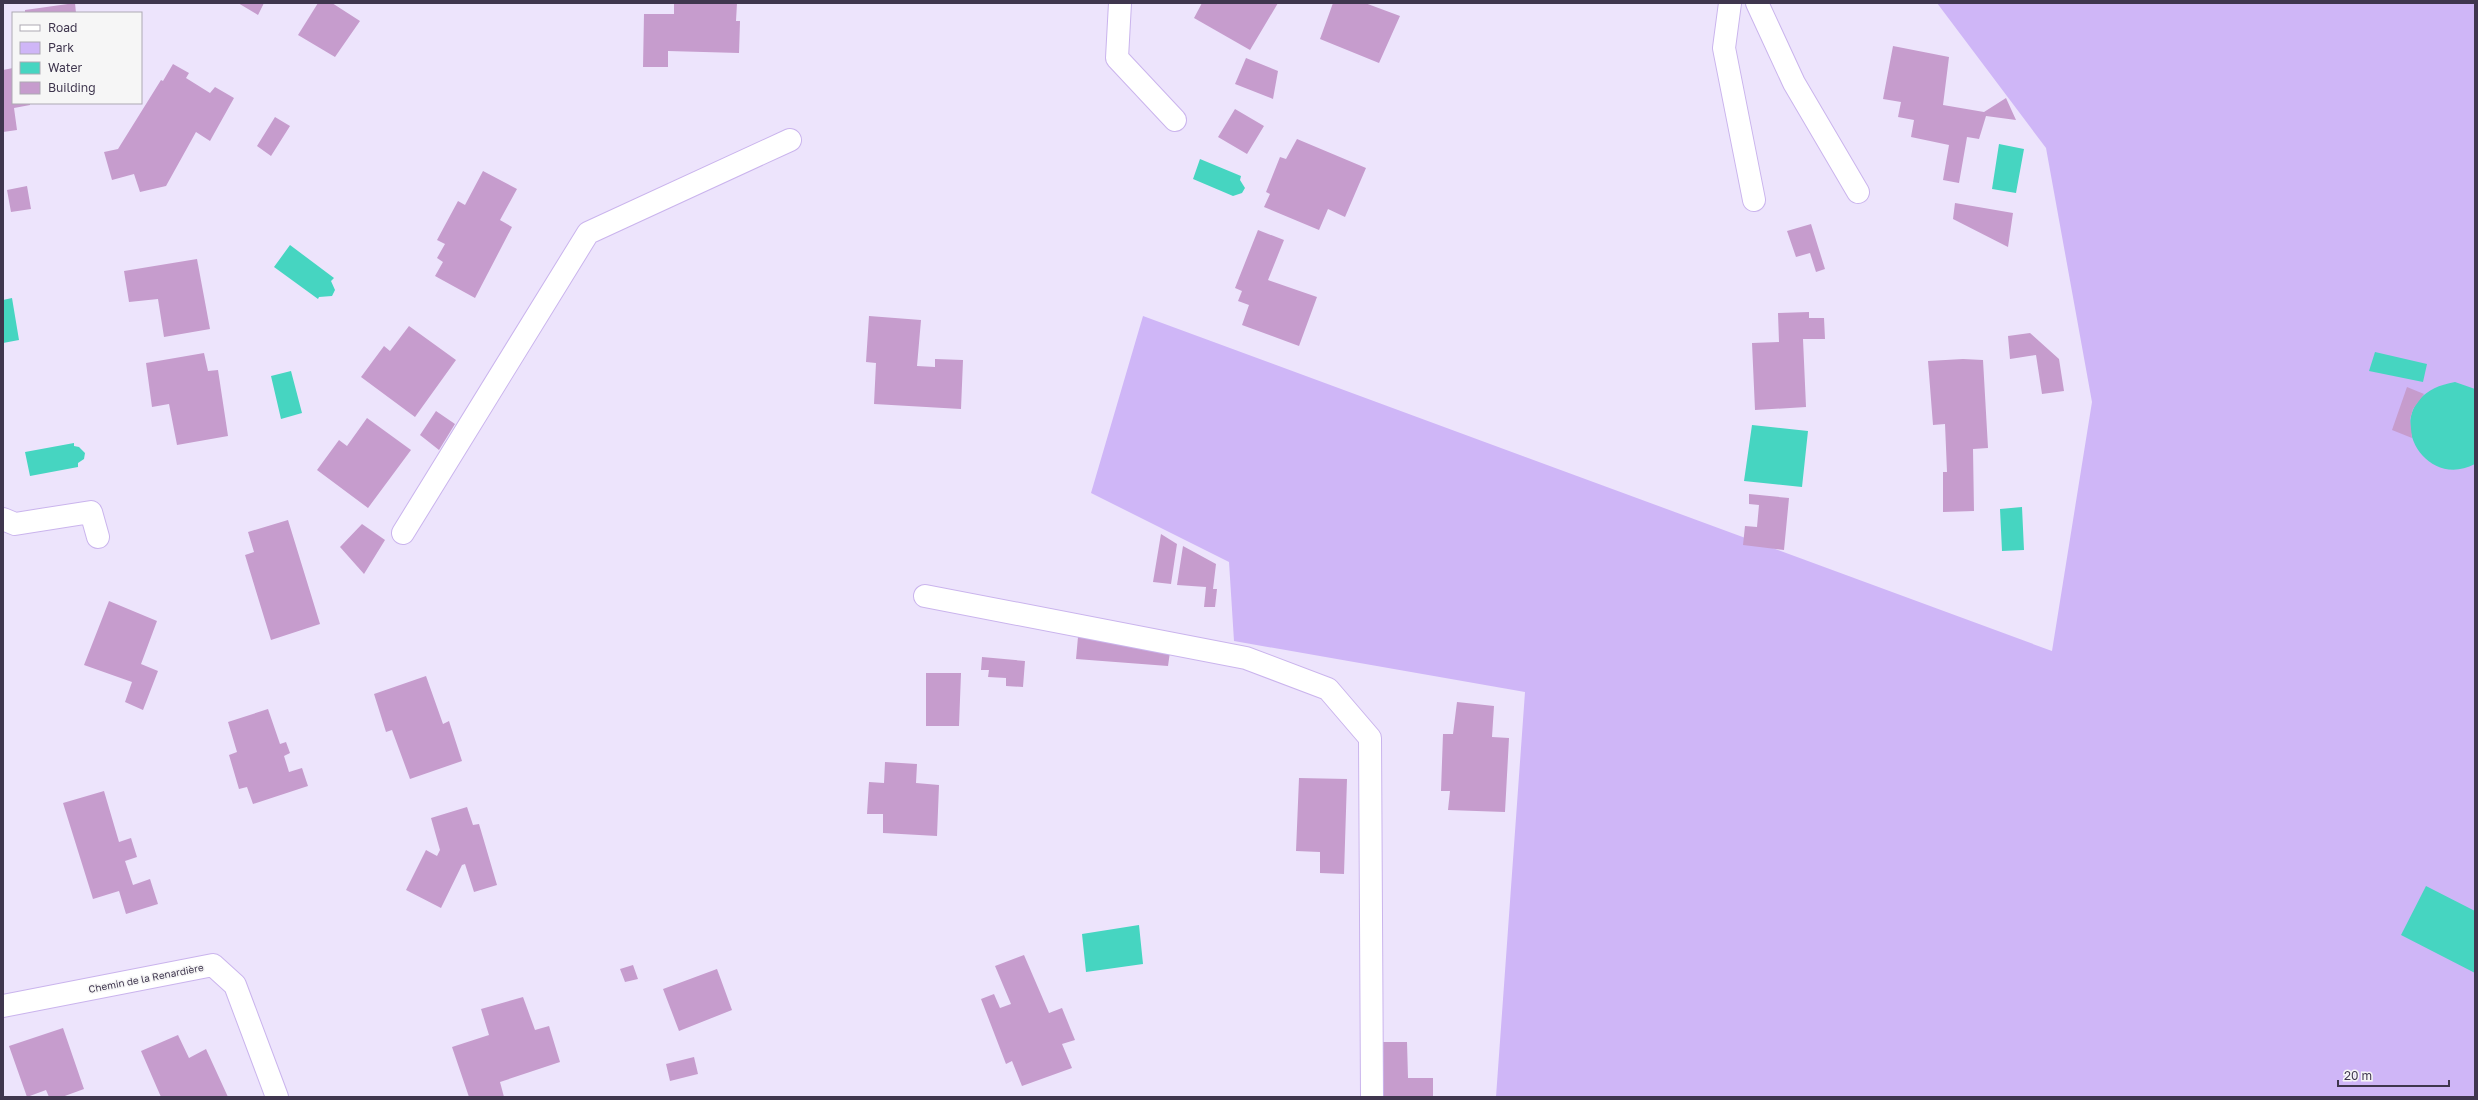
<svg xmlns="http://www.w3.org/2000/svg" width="2478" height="1100" font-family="'Golos Text',sans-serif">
<rect width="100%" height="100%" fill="#ede4fc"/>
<path fill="#cfb6f7" d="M1937 3H2475V1097H1496L1525 692 1234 641 1229 562 1091 493 1143 316 2052 651 2092 402 2046 148Z"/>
<path fill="#46d5c1" d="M1999 144 2024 149 2016 193 1992 189Z
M1200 159 1241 176 1240 180 1245 188 1242 193 1233 196 1193 179Z
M290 245 334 278 331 281 335 290 332 296 319 297 318 299 274 267Z
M12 298 19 340 3 343V300Z
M2375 352 2427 364 2423 382 2369 371Z
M291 371 302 413 281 419 271 376Z
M2455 382 2475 389V464C2418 494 2373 396 2455 382Z
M1752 425 1808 431 1802 487 1744 481Z
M74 443V446L79 447 85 453 84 459 78 463V467L30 476 25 452Z
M2022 507 2024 550 2002 551 2000 509Z
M2426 886 2475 911V973L2401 935Z
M1139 925 1143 964 1086 972 1082 934Z"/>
<path fill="#c69ccd" d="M75 3 76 13H25V10Z
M238 3H264L258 15Z
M318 3H332L360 21 335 57 298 35Z
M674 3H737L736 21H740L739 53 668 51V67H643L644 14H674Z
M1202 3H1278L1250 50 1194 18Z
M1333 3H1365L1400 16 1379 63 1320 39Z
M1893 46 1949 57 1943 105 1984 112 2006 98 2016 120 1986 116 1979 139 1967 137 1959 183 1943 180 1949 145 1911 137 1914 120 1898 117 1901 102 1883 99Z
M1246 58 1278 71 1273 99 1235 84Z
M173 64 189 73 186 78 210 93 215 87 234 98 210 141 196 132 166 186 140 192 134 174 112 180 104 152 118 149 161 80 163 81Z
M13 68V103H30V105L14 108 17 130 3 132V70Z
M1235 109 1264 126 1247 154 1218 137Z
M275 117 290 126 271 156 257 146Z
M1297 139 1366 168 1345 217 1328 209 1319 230 1264 207 1270 194 1266 192 1280 157 1286 159Z
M483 171 517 189 500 220 512 227 475 298 435 276 443 262 437 258 445 244 437 240 458 201 465 205Z
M27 186 31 209 11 212 7 190Z
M1955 203 2013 213 2008 247 1953 219Z
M1811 224 1825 269 1816 272 1810 253 1796 257 1787 231Z
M1258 230 1284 240 1268 280 1317 297 1299 346 1242 325 1249 305 1238 301 1242 291 1235 288Z
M197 259 210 329 164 337 158 299 129 302 124 271Z
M1809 312V318H1824L1825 339H1803L1806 407 1755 410 1752 343 1779 342 1778 313Z
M869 316 921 320 917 366 935 367V359L963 360 961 409 874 404 876 363 866 362Z
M409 326 456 360 415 417 361 377 384 346 390 351Z
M2030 333 2059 359 2064 391 2042 394 2036 355 2010 359 2008 336Z
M204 353 208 371 218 370 228 436 177 445 169 404 152 407 146 363Z
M1963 359 1983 360 1988 448 1973 449 1974 511 1943 512V472H1947L1945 424 1933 425 1928 361Z
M2407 387 2424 394 2413 409 2410 419 2412 438 2392 430Z
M436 411 455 424 439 450 420 435Z
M367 418 411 450 368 508 317 470 339 440 347 446Z
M1749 494 1789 498 1784 550 1743 545 1745 526 1757 527 1759 505 1749 504Z
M288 520 320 624 271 640 245 555 254 552 248 532Z
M362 524 385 540 364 574 340 547Z
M1161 534 1177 544 1171 584 1153 582Z
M1183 546 1216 564 1213 589H1217L1215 607H1204L1206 587 1177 585Z
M109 601 157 621 141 664 158 671 143 710 125 702 132 682 84 665Z
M1078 637 1131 639 1170 652 1168 666 1076 659Z
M982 657 1025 661 1023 687 1006 686V678L988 677 989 670H981Z
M926 673H961L959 726H926Z
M426 676 443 724 449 721 462 761 410 779 392 730 386 732 374 694Z
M1457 702 1494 706 1492 737 1509 738 1505 812 1448 810 1450 791H1441L1443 734H1453Z
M268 709 280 744 286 742 290 753 284 756 289 772 302 768 308 786 253 804 247 787 239 789 229 755 237 752 228 722Z
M885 762 917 764 916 783 939 785 937 836 883 833V814H867L869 782 884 783Z
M1299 778 1347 779 1344 874 1320 873V852L1296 851Z
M104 791 119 842 131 838 137 857 125 861 133 885 150 879 158 904 126 914 119 891 93 899 63 803Z
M467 807 473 825 479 824 497 885 474 892 465 864 462 865 441 908 406 890 426 850 437 856 440 850 431 818Z
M1024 955 1049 1013 1062 1008 1075 1040 1062 1044 1072 1068 1022 1086 1012 1061 1006 1064 981 999 994 994 1000 1008 1011 1004 995 966Z
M633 965 638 979 625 982 620 969Z
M717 969 732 1010 679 1031 663 989Z
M523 997 535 1030 549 1026 560 1062 500 1082 504 1097H469L452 1047 489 1035 481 1009Z
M63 1028 84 1089 62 1097H49L46 1090 27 1097 9 1046Z
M178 1035 189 1058 206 1049 228 1097H161L141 1051Z
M1381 1042H1407L1408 1078H1433V1097H1382Z
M694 1057 698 1074 670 1081 666 1064Z"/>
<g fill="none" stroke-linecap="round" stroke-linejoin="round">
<defs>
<path id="minor" d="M1120 3 1117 58 1175 120
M1730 3 1724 48 1754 200
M1757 3 1794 83 1858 192
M3 519 15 524 91 512 98 537
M403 533 588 233 790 140
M925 596 1246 658 1328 689 1370 738 1372 1097
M3 1006 213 965 235 985 277 1097"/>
</defs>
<use href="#minor" stroke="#cab4ed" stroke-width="24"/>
<use href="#minor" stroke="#fff" stroke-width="22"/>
</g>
<g text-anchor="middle" stroke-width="3" stroke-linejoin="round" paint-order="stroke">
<g font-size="10" fill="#3f364e" stroke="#f6f6f6">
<text transform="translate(146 978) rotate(-11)" y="4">Chemin de la Renardière</text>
</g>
</g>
<rect width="2478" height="1100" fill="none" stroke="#3f364e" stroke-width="8"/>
<rect x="12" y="12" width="130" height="92" fill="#f6f6f6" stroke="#ada9b3"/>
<rect x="20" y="25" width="20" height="6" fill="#ffffff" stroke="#ada9b3"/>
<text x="48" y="32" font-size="12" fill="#3f364e">Road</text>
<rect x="20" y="42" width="20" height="12" fill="#cfb6f7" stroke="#ada9b3"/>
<text x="48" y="52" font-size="12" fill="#3f364e">Park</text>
<rect x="20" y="62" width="20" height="12" fill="#46d5c1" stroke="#ada9b3"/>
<text x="48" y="72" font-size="12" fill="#3f364e">Water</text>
<rect x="20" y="82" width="20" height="12" fill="#c69ccd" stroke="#ada9b3"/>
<text x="48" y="92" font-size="12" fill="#3f364e">Building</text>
<path d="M2338 1080v6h111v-6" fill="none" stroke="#3f364e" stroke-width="2"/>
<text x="2344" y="1080" font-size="12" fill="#3f364e" stroke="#f6f6f6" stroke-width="3" paint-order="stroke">20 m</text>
</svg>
